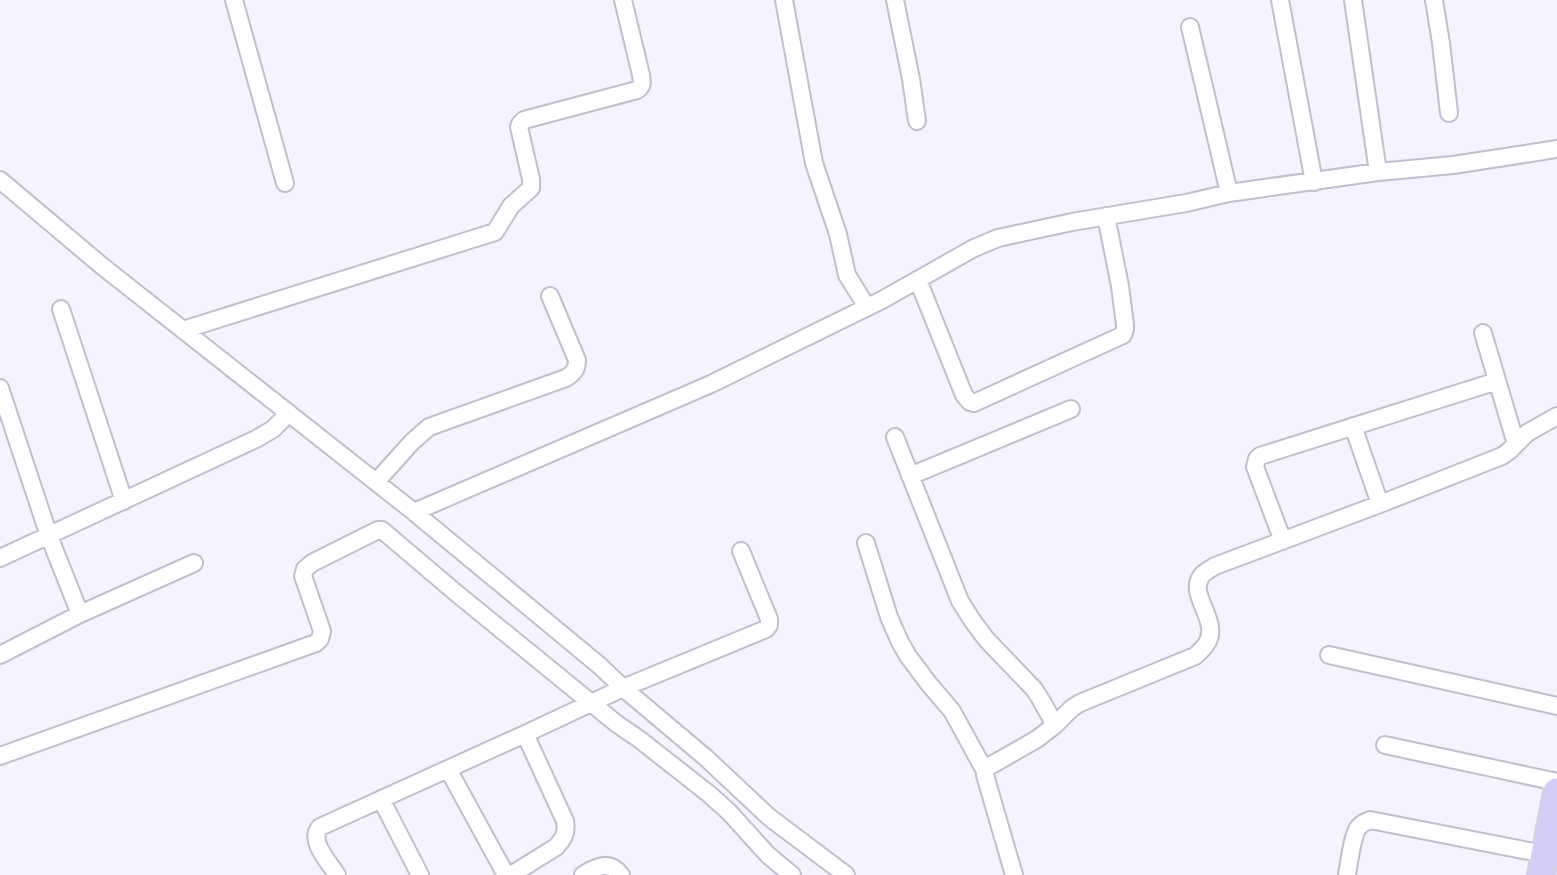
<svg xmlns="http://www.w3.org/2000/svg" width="1557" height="875" font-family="Barlow,sans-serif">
<rect width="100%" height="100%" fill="#f5f3fe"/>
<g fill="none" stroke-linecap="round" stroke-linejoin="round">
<defs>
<path id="minor" d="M234 0 285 183
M784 0 814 163 838 234 847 275 867 307
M895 0 911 79 917 121
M1280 0 1314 182
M1353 0 1378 172
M1434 0 1441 43 1449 113
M1190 27 1229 193
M0 180 102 266 414 512 600 666 623 688 705 757 769 817 846 875
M918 280 964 395 970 402 974 403 1123 335 1125 329V325L1120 286 1106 216
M61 309 124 501
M183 330 495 232 511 206 531 188V179L519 127 520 124 524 120 637 90C643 86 642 82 641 75L623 0
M1483 333 1516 444
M0 388 49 536 80 614
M1353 426 1380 504
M895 437 960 601 972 620 986 639 1034 689 1041 700 1055 725
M910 476 1071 409
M376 482 412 442 429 427 566 378C574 373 577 369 577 360L550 296
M414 512 711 384 882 300 974 248 998 238 1072 222 1186 203 1229 193 1378 172 1453 165 1557 149
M1283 541 1255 467 1257 459 1260 456 1497 381
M866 543 889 617 900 642 908 656 929 684 952 711 985 771
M0 558 256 439 273 429 289 413
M0 655 80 614 194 563
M1329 655 1557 706
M1385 745 1557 782
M0 756 316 643 320 639 322 631 303 576 305 569 312 563 378 530H382L455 592 617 724 639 739 709 794 729 812 768 855 792 875
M448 769 506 875
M381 799 420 875
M337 875C329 862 308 841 320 827L525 734 623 688 766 629 769 625V619L741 551
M511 875 556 847C564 838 567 833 565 821L525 734
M583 875C596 866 610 860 621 875
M1014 875 985 775V771L988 767 1037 739 1055 725 1072 708 1080 703 1195 656C1198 653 1202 650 1205 646 1224 622 1184 594 1203 574 1206 571 1212 568 1215 566L1380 504 1502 456 1509 451 1527 433 1557 416
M1347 875C1349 863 1352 837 1358 828 1361 823 1366 822 1370 820L1544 854"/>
<path id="primary" d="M1541 875 1557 792"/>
</defs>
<use href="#minor" stroke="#c1becf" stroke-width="20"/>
<use href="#primary" stroke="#d4d4d5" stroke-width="30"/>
<use href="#minor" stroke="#fff" stroke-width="16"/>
<use href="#primary" stroke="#d5ccf7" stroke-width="27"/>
</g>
</svg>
